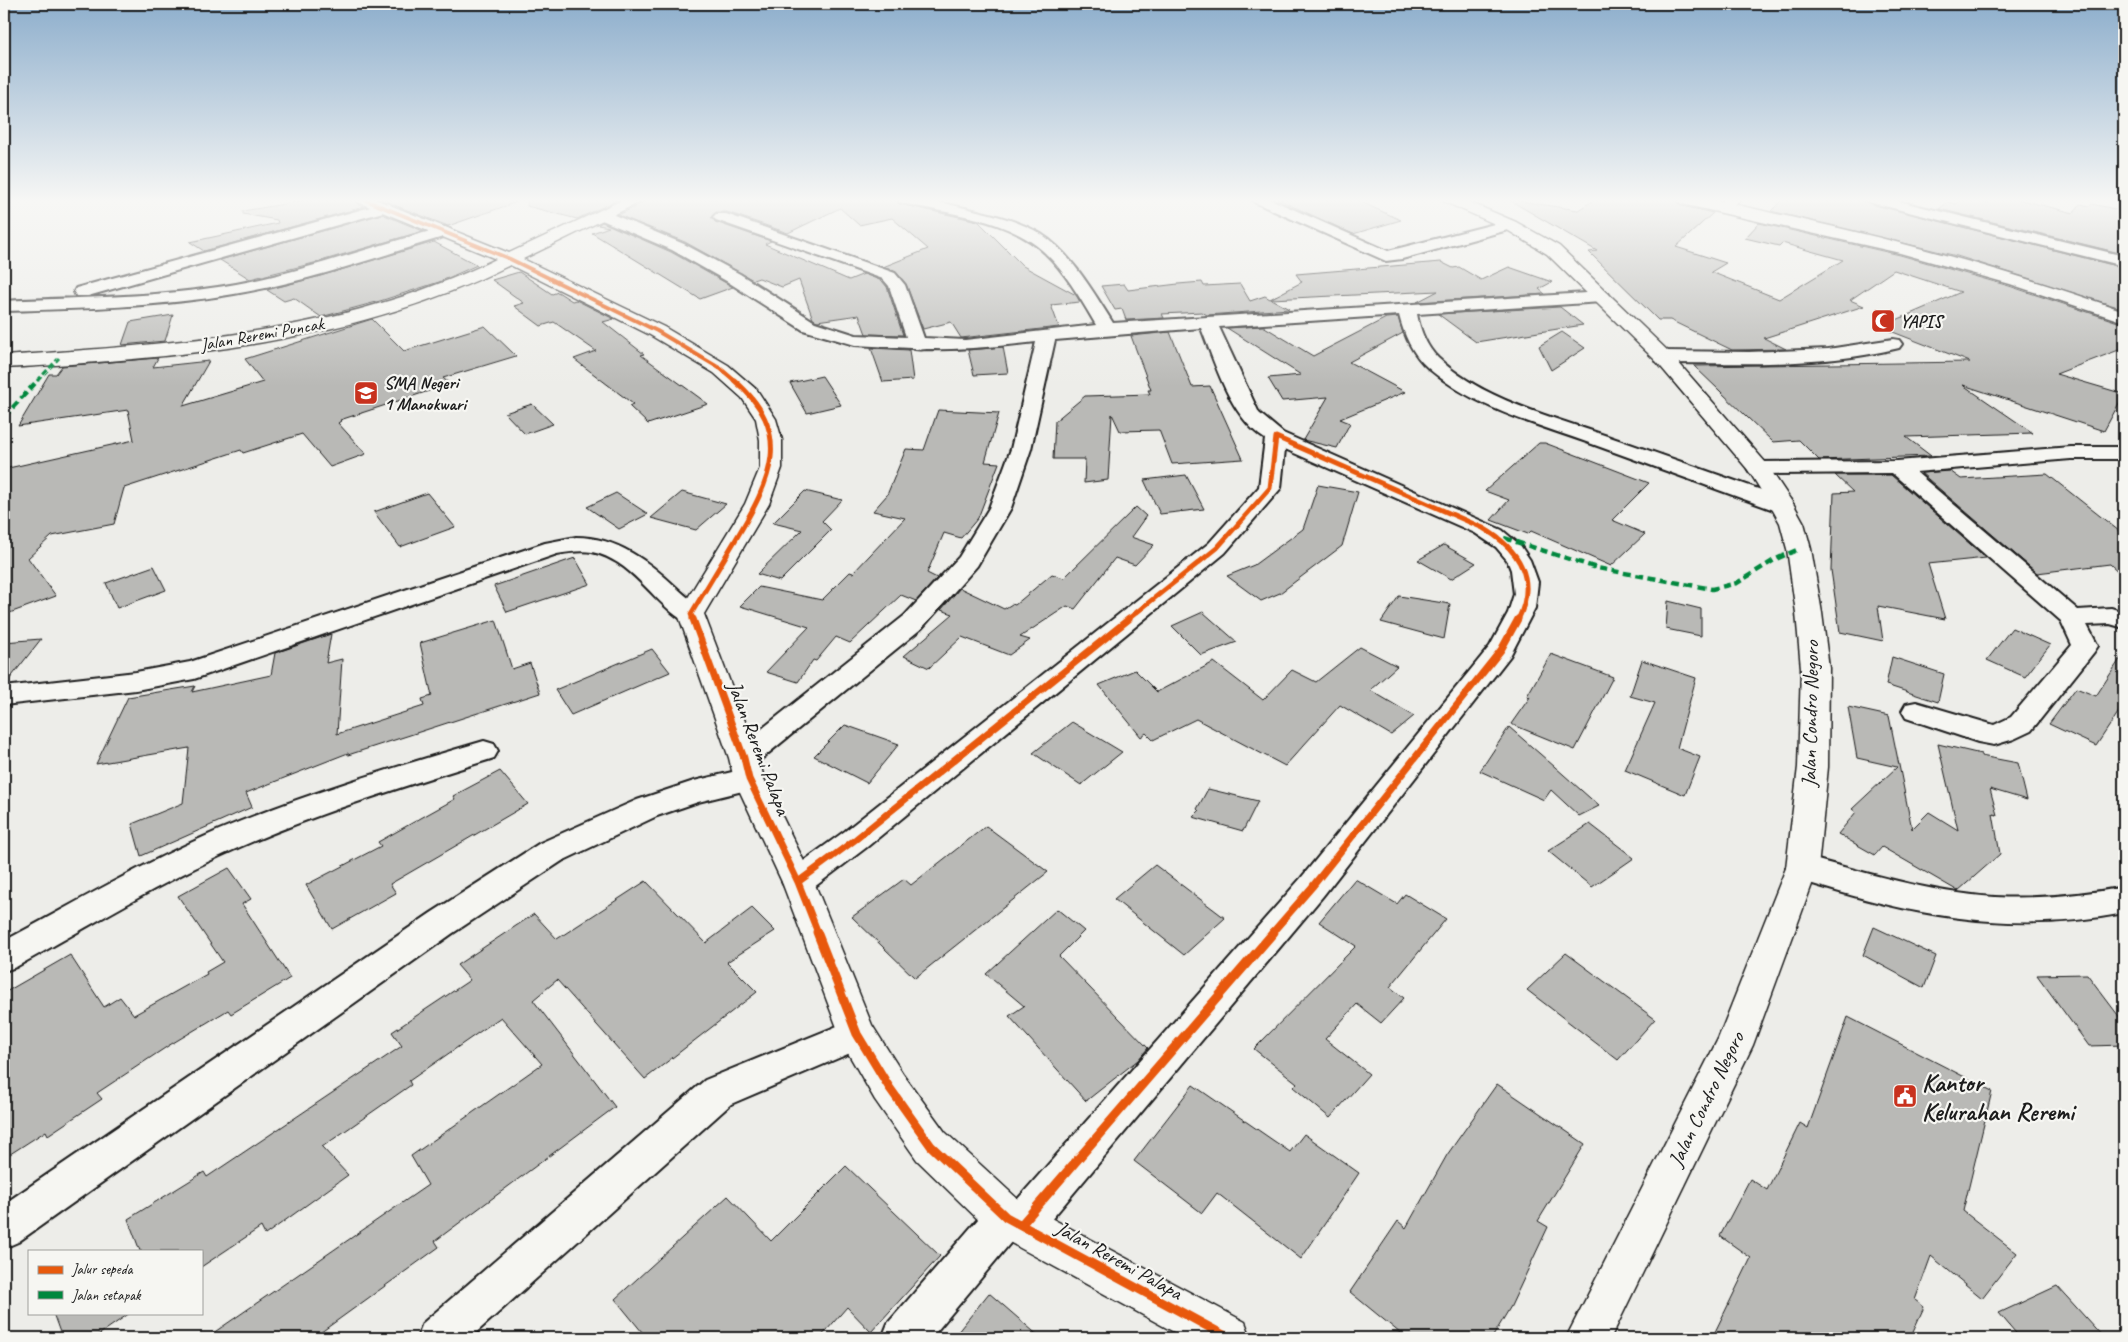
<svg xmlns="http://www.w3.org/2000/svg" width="2128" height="1342" font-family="Caveat,sans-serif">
<rect width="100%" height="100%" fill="#edede9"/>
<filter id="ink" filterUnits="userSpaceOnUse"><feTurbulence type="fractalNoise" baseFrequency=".02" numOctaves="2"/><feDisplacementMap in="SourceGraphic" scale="10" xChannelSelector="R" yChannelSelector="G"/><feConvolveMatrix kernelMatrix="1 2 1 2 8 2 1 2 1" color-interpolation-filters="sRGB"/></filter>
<g filter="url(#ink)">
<path fill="#b9b9b6" stroke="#1c1c1c" d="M313 199H354L357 204 364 207 204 251 190 242 278 223 277 220 243 214V211Z
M379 199H517V202L448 226Z
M528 199H620L577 219 527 206Z
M644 199H895L899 204 978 221 1023 266 1076 295 1080 302 1051 305 1059 327 961 338 951 322 923 329 906 284 896 272 883 267 928 249 892 218 859 225 840 208 788 233 727 212H716L712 216 715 222 771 241 765 244 849 280 864 274 882 281 887 287 903 335 866 334 859 315 817 321 813 319 799 280 782 287 759 278 753 280 685 242 618 215 641 204Z
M1277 199H1354L1401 220 1353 234Z
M1596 199H1672L1682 206 1713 213 1676 247 1726 263 1711 272 1779 299 1843 260 1782 243 1779 246 1745 238 1759 223 1900 255 2009 286 2124 324V348L2056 374 2124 394 2104 431 1963 385 2033 433 1906 437 1931 456 1819 460 1799 440 1773 442 1694 366 1970 362 1880 327 1961 292 1894 270 1850 300 1864 306 1764 338 1786 349 1732 350 1670 320H1658L1589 252 1597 251 1511 201 1512 200 1578 210Z
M1783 199H1853L2124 268V309L1957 256 1771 211Z
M1963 199 1988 203 1994 199H2017L2074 213 2080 204 2090 206 2092 204 2124 211V254L1939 209 1948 202 1956 204Z
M382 214 423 231 314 263 250 279 220 260Z
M602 222 671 252 733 287 700 299 592 233 609 227 598 225Z
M434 242 477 265 439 282 380 301 321 317 294 298 284 301 267 290 317 277Z
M1441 262 1453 268 1459 267 1481 280 1509 267 1552 282 1539 289 1545 294 1417 302 1438 291 1271 299 1289 309 1207 315 1202 312 1162 314 1164 318 1126 320 1122 309 1115 310 1101 286 1124 284 1128 290 1178 284 1202 282 1204 286 1240 284 1250 301 1265 296 1270 299 1302 282 1296 274Z
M519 272 552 294 558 292 572 301 576 300 614 319 603 322 644 354 641 355 708 404 648 424 629 406 633 404 574 359 596 351 554 322 541 326 514 306 524 303 492 280Z
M1560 307 1583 325 1476 342 1438 314Z
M173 315 165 341 122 345 130 322Z
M1398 317 1403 333 1349 362 1405 392 1340 419 1350 423 1337 448 1303 440 1328 397 1282 401 1268 378 1301 375 1227 328 1263 326 1313 356 1386 318Z
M372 319 404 351 485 326 516 356 443 378 450 384 340 420 341 421 338 423 366 454 330 467 302 434 243 453 241 450 124 488 114 524 52 536 28 558 56 596 4 615V469L134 440 128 410 18 426 49 374H56L62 366 158 358 153 367 209 361 183 406 263 382 245 359Z
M1170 332 1192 387 1210 386 1243 459 1172 464 1159 430 1120 431 1112 414 1108 480 1084 483 1085 459H1053L1055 421 1085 396 1150 394 1148 390H1151L1131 336Z
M1562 332 1585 348 1551 370 1539 346Z
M1003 347 1008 373 974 375 968 350Z
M871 348 909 350 913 380 883 382Z
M822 376 841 405 807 413 790 383Z
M532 404 553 424 525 434 505 413Z
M938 410 999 413 985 462 999 463 978 518 961 538 944 533 927 573 937 578 916 601 901 595 850 643 836 637 816 661 813 660 798 682 766 672 809 627 740 606 759 587 822 600 850 572 853 573 905 518 873 511 887 495 906 449 924 450Z
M1539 443H1545L1649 483 1612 520 1645 534 1611 566 1531 531 1528 534 1491 520 1509 500 1485 491Z
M1950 471 1961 479 2047 474 2124 535V577L2110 564 2037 573 1921 473Z
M1186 475 1204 509 1160 514 1144 480Z
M1835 475H1891L1986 558 1928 564 1945 619 1878 606 1883 641 1840 632 1831 570 1834 493 1853 492Z
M1318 485 1358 492 1342 546 1280 593 1261 601 1227 576 1254 565 1303 529Z
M805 491 842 500 822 521 831 530 780 581 757 574 802 530 773 523Z
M682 492 726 504 696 530 651 518Z
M427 493 455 527 400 547 374 512Z
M616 493 648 514 619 529 587 507Z
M1136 507 1146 516 1131 537 1154 545 1135 565 1115 558 1075 609 1067 606 1020 637 1030 640 1009 655 962 637 929 668 904 656 953 614 941 610 960 588 1004 609 1012 604 1015 605 1052 574 1064 578Z
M1444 545 1476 563 1451 579 1418 560Z
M575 558 590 584 507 612 494 586Z
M154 566 166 590 117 608 106 583Z
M1399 596 1450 604 1444 639 1381 622Z
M1668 601 1701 609V636L1666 629Z
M1203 612 1237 642 1201 655 1172 626Z
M496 620 512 669 530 663 540 693 348 755V753L246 793 252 807 141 856 132 824 183 803 189 748 96 764 128 697 195 686 192 692 271 675 275 653 331 634 326 663 342 659 337 734 424 706 422 699 432 696 420 643Z
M2012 628 2050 645 2025 677 1987 660Z
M41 639 5 685H4V642Z
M1360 647 1397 666 1370 690 1414 716 1391 735 1340 705 1285 766 1196 719 1153 740 1146 733 1141 737 1099 685 1135 670 1157 692 1214 662 1263 700 1292 670 1316 682Z
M652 649 670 672 571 715 555 690Z
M2124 653V704L2096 746 2049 724 2076 688 2096 696Z
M1551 654 1613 677 1575 750 1511 724 1530 697 1527 696Z
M1892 657 1944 674 1938 702 1886 685Z
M1642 660 1696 678 1677 748 1700 757 1685 795 1625 770 1655 703 1630 696Z
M1848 707 1889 716 1912 829 1929 812 1958 830 1938 744 1981 754V756L2018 763 2027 800 1990 789 1997 815 1993 814 2000 854 1958 891 1882 847 1875 855 1838 834 1856 812 1852 809 1897 767 1857 758Z
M1072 722 1122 752 1081 785 1033 753Z
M845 725 899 744 867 783 814 756Z
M1509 727 1555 767 1599 806 1579 816 1551 790 1544 800 1480 771Z
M500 771 528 804 390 884 396 893 332 929 306 885 381 846 378 842 455 799 453 796Z
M1208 789 1258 801 1243 831 1193 817 1199 811 1197 809Z
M1590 824 1634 858 1592 887 1548 851Z
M986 826 1048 872 915 978 852 917 904 879 911 885Z
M1155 865 1225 918 1184 955 1114 899Z
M229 868 251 899 242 904 290 978 231 1014 228 1010 168 1046 97 1093 102 1099 48 1135 46 1131 4 1158V993L70 955 104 1007 120 997 134 1015 207 974 206 972 223 962 178 896Z
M1355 879 1397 904 1405 894 1446 919 1390 987 1404 998 1381 1023 1357 1004 1325 1039 1369 1074 1330 1118 1293 1087 1297 1083 1254 1049 1356 946 1319 922Z
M646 881 706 943 752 908 775 931 727 962 757 992 645 1079 557 980 533 1000 615 1107 435 1241 439 1247 313 1338H206L428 1185 411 1156 542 1064 501 1017 409 1081 411 1085 322 1147 348 1175 265 1235 261 1227 201 1267V1251H140L128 1219 204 1172 207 1177 402 1046 392 1032 470 980 457 965 534 914 557 939Z
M1057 909 1084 931 1059 956 1148 1048 1138 1060 1086 1101 1009 1016 1024 1006 986 974Z
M1874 927 1936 956 1924 988 1863 955Z
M1566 953 1655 1019 1618 1060 1527 990Z
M2087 974 2124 1023V1045L2089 1046 2037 975Z
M1848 1017 1992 1091 1963 1211 2017 1253 1982 1298 1931 1256 1915 1300 1924 1307 1910 1338H1712L1751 1258 1720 1236 1750 1179 1767 1190 1800 1123 1808 1128Z
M1497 1084 1585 1144 1538 1221 1548 1227 1511 1306 1492 1338H1406L1350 1292 1398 1221 1406 1228 1447 1155Z
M1193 1085 1290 1152 1304 1134 1359 1173 1301 1259 1217 1193 1202 1213 1134 1161Z
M846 1166 940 1256 871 1332 847 1307 820 1338H647L615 1299 728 1196 771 1241Z
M2057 1286 2104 1338H2020L1999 1313Z
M989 1293 1041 1338H953Z
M53 1313H130L94 1338H62Z"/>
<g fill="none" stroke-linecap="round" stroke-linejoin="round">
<defs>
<path id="street" d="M897 199C920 197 942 203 965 208 990 214 1018 220 1041 234 1071 253 1094 293 1113 323L1602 292 1608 293 1610 297 1608 301 1602 302 1417 314C1420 330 1426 346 1438 358 1483 400 1550 416 1607 436 1668 457 1729 479 1790 500L1793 505 1790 510 1782 512 1774 510C1713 488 1653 466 1592 444 1536 424 1474 408 1428 368 1412 354 1404 335 1399 315L1219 327 1259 413 1283 433 1502 530 1520 545 1530 560 1538 582 1535 608 1510 656 1323 896 1035 1239 1021 1245 1012 1241 931 1338H882L888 1323 992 1203 1006 1197 1016 1201 1301 878 1490 646 1508 613 1514 594 1511 570 1507 560 1496 547 1475 533 1285 449 1281 488 1225 553 867 847 809 891 798 895 787 891 782 882 787 873 845 831 1209 543 1259 487 1265 439C1230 416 1216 366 1201 328L1055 340 1031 449 1011 508 977 566 922 628 754 765 744 768 734 765 730 758 734 751 904 616 959 557 989 508 1011 449 1036 342C1000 346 966 350 930 349 922 349 918 351 911 348L855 345 803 330 728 282 672 250 597 218 595 215 602 211 607 212 684 244 740 274 815 322 856 335 906 337 889 286 883 279 716 220 713 217 716 214H726L895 273 905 285 924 338 965 340 1096 325C1079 296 1059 260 1030 241 992 216 942 213 899 202Z
M1252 199H1270L1388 251 1510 220 1518 225 1515 228 1402 259 1386 261 1254 202Z
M1724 199H1740L1734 205 1729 206 1722 202Z
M1867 199H1890L2124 256V266L1869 202Z
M385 203 390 204 392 207 390 210 88 296H76L74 292 76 288Z
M445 227 450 229 453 232 450 235C379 256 308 282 234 294 159 307 81 309 4 311V301C81 297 159 298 236 284 307 271 375 245 445 227Z
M1893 339 1899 340 1902 344 1899 348C1822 367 1742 363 1663 363L1656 361 1654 357 1656 353 1663 351 1749 352 1828 349Z
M2071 447H2124V459H2071L1916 472 2078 610 2111 608 2124 612V628L2110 624 2087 625 2098 646 2094 652 2031 731 2014 739 1994 745 1978 742 1906 718 1902 711 1906 704 1916 702 1994 725 2011 717 2072 645 2061 621 1892 473 1758 474 1750 473 1747 468 1750 463 1758 462 1897 461Z
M576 537C617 537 650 562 678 589 687 597 697 604 703 614L700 620C693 621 687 623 681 619 651 599 631 560 592 552 580 550 569 552 557 554L194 679 136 690 4 705V687L136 672 190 662 545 543Z
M484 741 494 744 498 751 494 758C409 785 322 811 240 847 162 881 90 926 16 967L4 971V941C75 903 145 862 219 830 305 794 395 767 484 741Z
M749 768 759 771 763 779 759 787 698 802 657 816 562 861 453 933 18 1242 4 1248V1204L431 913 540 843 637 800 694 781Z
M1802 856C1865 872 1930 893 1995 897 2039 899 2082 895 2124 887V913C2006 936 1904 914 1791 877L1786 868 1791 859Z
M857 1018 869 1023 875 1034 869 1045 731 1104 470 1338H417L423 1323 705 1080Z"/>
<path id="secondary" d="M356 199H375L509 253 624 199H642L640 202 523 259 664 327 728 365 757 390 776 419 782 440V468L769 504 704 614 759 758 764 779 814 882 872 1025 903 1074 945 1132 1021 1202 1245 1322 1251 1338H1185L991 1232 917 1160 875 1100 844 1046 782 882 734 779 729 758 678 614 745 504 760 468V440L756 419 742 398 714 373 650 335 510 265C355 343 174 359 4 368V356C171 344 343 334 496 259L358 202Z
M1443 199H1462L1516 222 1559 246 1670 353 1766 463 1794 505 1804 523 1811 549 1822 613 1829 668 1828 767 1818 868 1753 1045 1611 1338H1566L1718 1039 1786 868 1798 767 1801 668 1796 613 1787 549 1780 523 1770 505 1749 471 1656 361 1547 254 1504 228 1445 202Z"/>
<path id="highway" d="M1674 199C1711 195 1750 209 1786 216 1901 241 2014 272 2124 311V322L2010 284 1900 253 1682 204Z"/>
</defs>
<use href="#street" stroke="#1c1c1c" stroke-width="4"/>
<use href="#secondary" stroke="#1c1c1c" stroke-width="3"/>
<use href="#highway" stroke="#1c1c1c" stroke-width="3"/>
<use href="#street" fill="#f6f6f2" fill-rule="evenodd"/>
<use href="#secondary" fill="#f6f6f2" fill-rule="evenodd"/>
<use href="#highway" fill="#f6f6f2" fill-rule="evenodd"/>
<path stroke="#00873e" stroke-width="3" stroke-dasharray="6 3" stroke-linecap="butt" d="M37 381 59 358"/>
<path stroke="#00873e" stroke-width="4.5" stroke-dasharray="8 4.5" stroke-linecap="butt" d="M4 417 38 380
M1504 538 1597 568 1712 589 1737 583 1776 559 1799 549"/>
<defs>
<path id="cycleway-far3" d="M363 199 510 259 657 331 721 369 735 381"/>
<path id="cycleway-far2" d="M693 620 691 614C706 589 721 564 736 539 771 480 795 432 734 380
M1127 620 1217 548 1270 488 1276 437 1483 528C1519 549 1538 579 1518 620"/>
<path id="cycleway-far1" d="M693 619 744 758 749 779 798 882 818 933
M798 882 856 839 1129 619
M1272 933 1312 887 1501 650 1518 619"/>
<path id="cycleway" d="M817 932 857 1034 889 1087 931 1146 1006 1217 1229 1338
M1021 1225 1274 932"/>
</defs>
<use href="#cycleway-far3" stroke="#f6f6f2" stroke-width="5.5"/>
<use href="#cycleway-far2" stroke="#f6f6f2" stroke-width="8"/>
<use href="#cycleway-far1" stroke="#f6f6f2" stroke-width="10"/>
<use href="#cycleway" stroke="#f6f6f2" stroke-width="12"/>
<use href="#cycleway-far3" stroke="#e8590c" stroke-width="4"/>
<use href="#cycleway-far2" stroke="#e8590c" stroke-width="5"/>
<use href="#cycleway-far1" stroke="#e8590c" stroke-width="7"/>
<use href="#cycleway" stroke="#e8590c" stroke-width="9"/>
</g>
</g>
<linearGradient id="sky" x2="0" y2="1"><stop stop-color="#8daecc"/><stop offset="0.52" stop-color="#f7f7f5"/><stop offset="1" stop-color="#f7f7f5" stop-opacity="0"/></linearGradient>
<rect width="2128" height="386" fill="url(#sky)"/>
<defs>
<symbol id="mosque-square" viewBox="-11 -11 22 22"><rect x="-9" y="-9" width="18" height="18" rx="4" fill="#c8321e" stroke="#f6f6f2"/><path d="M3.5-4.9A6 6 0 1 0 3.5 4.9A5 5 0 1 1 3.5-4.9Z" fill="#fff"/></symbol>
<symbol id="school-square" viewBox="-11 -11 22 22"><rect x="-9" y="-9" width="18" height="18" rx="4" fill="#c8321e" stroke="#f6f6f2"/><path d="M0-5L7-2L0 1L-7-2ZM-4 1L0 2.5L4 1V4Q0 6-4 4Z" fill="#fff"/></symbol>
<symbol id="civic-square" viewBox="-11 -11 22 22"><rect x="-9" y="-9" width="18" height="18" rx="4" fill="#c8321e" stroke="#f6f6f2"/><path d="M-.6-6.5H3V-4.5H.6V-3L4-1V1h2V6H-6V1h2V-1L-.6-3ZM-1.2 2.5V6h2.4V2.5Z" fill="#fff"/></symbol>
</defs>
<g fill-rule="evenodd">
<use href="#mosque-square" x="1869" y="307" width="28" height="28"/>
<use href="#school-square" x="352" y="379" width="28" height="28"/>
<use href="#civic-square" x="1891" y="1082" width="28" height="28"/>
</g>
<g text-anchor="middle" stroke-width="4.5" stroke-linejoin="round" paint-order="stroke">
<g font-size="18" font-weight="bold" fill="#1c1c1c" stroke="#f6f6f2" text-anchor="start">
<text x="1900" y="327">YAPIS</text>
<text x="384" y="389">SMA Negeri<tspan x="384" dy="21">1 Manokwari</tspan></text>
</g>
<g font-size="18" fill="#1c1c1c" stroke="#f6f6f2">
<text transform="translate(262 334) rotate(-10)" y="6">Jalan Reremi Puncak</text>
</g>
<g font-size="21" fill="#1c1c1c" stroke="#f6f6f2">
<text transform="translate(1810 714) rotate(-89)" y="7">Jalan Condro Negoro</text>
<text transform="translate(759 748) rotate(69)" y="7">Jalan Reremi Palapa</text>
<text transform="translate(1706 1099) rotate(-64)" y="7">Jalan Condro Negoro</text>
<text transform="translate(1119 1260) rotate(29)" y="7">Jalan Reremi Palapa</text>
</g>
<g font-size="25" font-weight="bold" fill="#1c1c1c" stroke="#f6f6f2" text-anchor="start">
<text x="1922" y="1091">Kantor<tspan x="1922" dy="29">Kelurahan Reremi</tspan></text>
</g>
</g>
<rect width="2128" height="1342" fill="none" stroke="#f6f6f2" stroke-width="20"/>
<rect x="10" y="10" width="2108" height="1322" fill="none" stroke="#1c1c1c" stroke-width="2" filter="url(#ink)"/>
<rect x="28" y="1250" width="175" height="65" fill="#f6f6f2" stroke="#9f9f9c"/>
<rect x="38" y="1266" width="25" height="8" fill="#e8590c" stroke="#9f9f9c"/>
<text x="72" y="1274" font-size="15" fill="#1c1c1c">Jalur sepeda</text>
<rect x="38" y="1291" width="25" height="8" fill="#00873e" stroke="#9f9f9c"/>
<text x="72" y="1300" font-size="15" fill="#1c1c1c">Jalan setapak</text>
</svg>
